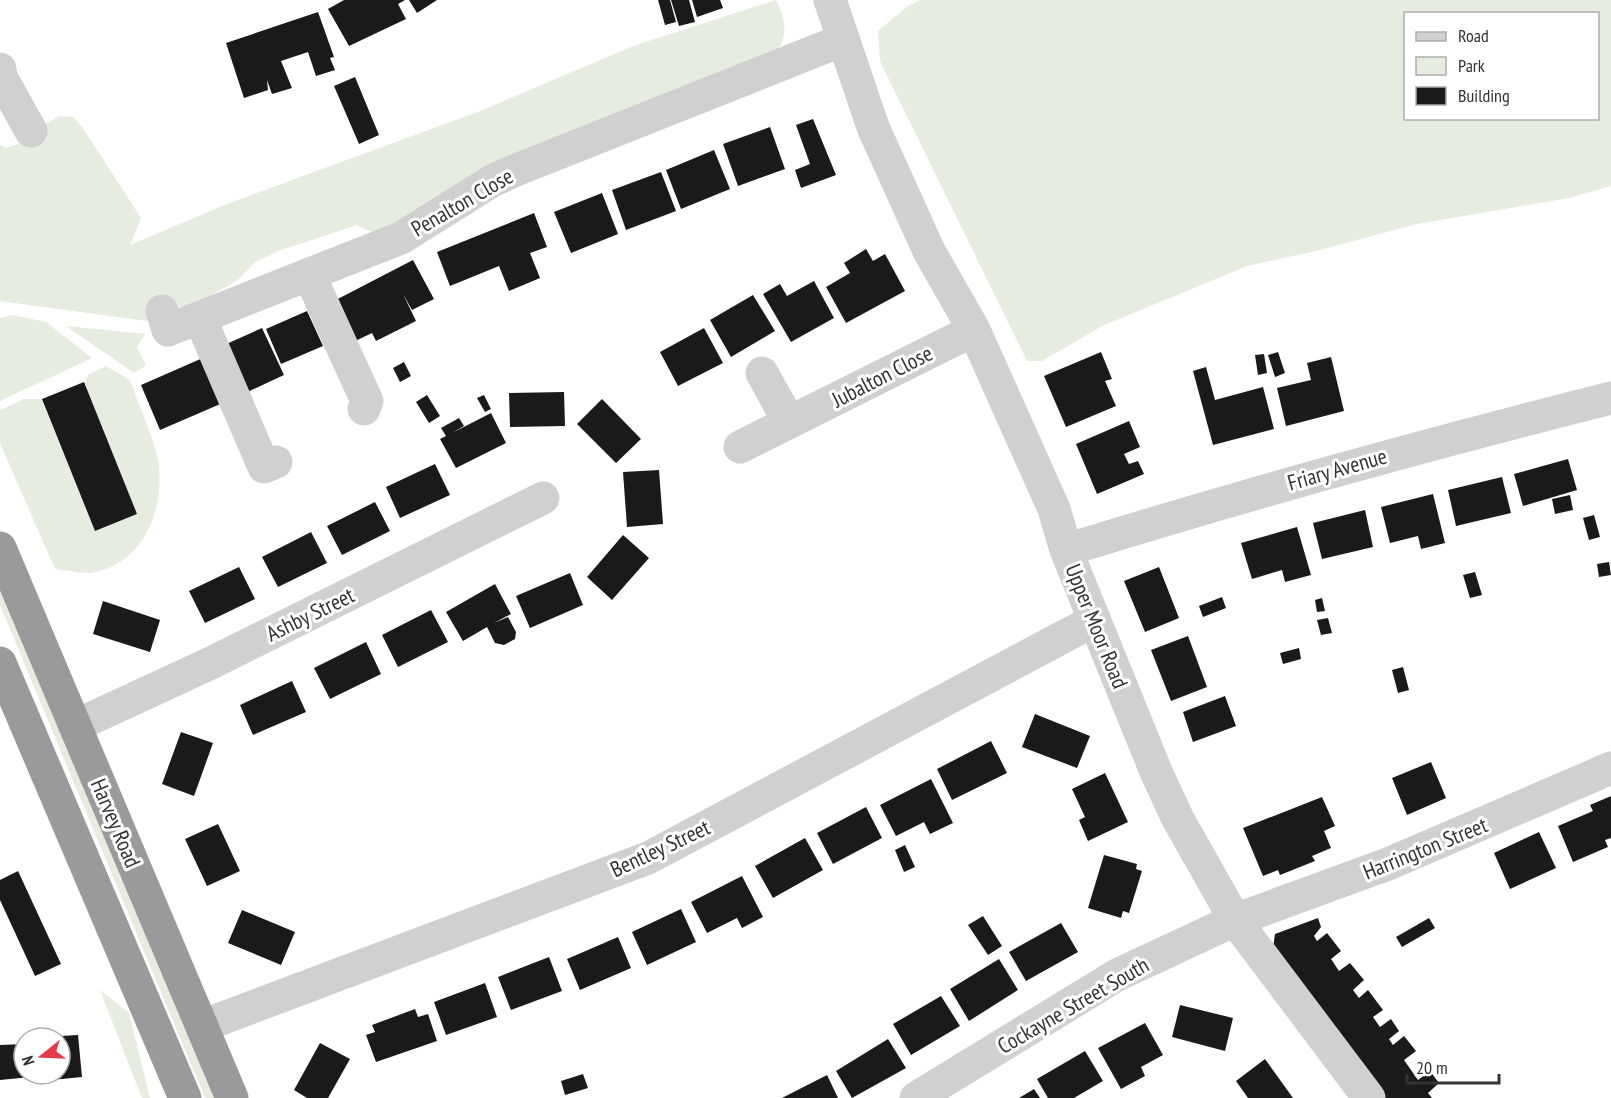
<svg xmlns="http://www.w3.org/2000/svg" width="1611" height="1098" font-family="'PT Sans Narrow',sans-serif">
<rect width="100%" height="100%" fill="#fff"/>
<path fill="#e6ecdf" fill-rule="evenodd" d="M776 0C785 19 789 33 777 52L375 234 357 225 278 251 254 263 238 280 199 302 182 308 176 305 150 307 147 321 0 301V145L6 148 29 140 39 128 59 116 73 117 82 127 141 218 130 245 227 204 483 110 633 46Z
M921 0H1611V186L1569 198 1417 224 1316 251 1247 266 1102 326 1042 361H1027L880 61 878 31 908 6ZM1406 14H1598V118H1406Z
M12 315 46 322 92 358 0 401V318Z
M66 326 145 334 137 347 146 366 134 373Z
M106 366 130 380C137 401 158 447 159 467 163 511 144 561 96 572 84 575 67 570 55 569L0 443V410L24 399H42L95 531 137 514 84 382 89 374Z
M0 578 219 1098H205L0 605Z
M100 990 129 1013 150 1098H142Z"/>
<path fill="#1a1a1a" d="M344 0H405L398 4 406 19 349 46 328 9Z
M409 0H437L417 13Z
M658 0H670L676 22 665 25Z
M671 0H689L695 22 679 26Z
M692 0H720L723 8 697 17Z
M318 12 334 57 330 58 335 70 316 76 308 52 281 61 292 88 272 94 267 80 268 90 244 98 226 43Z
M355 77 379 135 359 144 334 86Z
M813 119 836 175 801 188 795 170 810 164 796 125Z
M770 127 785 169 738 186 723 144Z
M714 150 730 189 681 209 666 170Z
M661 172 676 211 626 230 612 190Z
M602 193 618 234 571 253 554 212Z
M534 213 547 247 530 253 540 278 509 291 499 266 450 286 437 252Z
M866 249 873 261 885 254 905 291 846 323 826 287 850 273 844 263Z
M413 260 434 299 412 310 403 294 416 321 376 341 372 333 351 343 330 303Z
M814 281 834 318 791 342 763 294 780 284 787 296Z
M753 295 775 331 731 357 710 320Z
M307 311 323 346 281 364 266 329Z
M262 328 284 375 243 394 222 346Z
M704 328 723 363 678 386 660 352Z
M1101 352 1112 379 1105 381 1116 406 1066 427 1044 376Z
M1278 352 1285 373 1275 377 1268 355Z
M1264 354 1267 373 1258 375 1255 355Z
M205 357 225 402 160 430 141 385Z
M1331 357 1344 411 1286 426 1277 388 1311 380 1307 363Z
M404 362 411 376 400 382 393 368Z
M1206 367 1215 400 1263 387 1274 429 1213 445 1193 371Z
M84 382 137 514 95 531 42 399Z
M564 392 565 426 510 427 509 393Z
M427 395 440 416 429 423 416 402Z
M484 395 491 409 485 412 477 398Z
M602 399 641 439 616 463 577 424Z
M491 413 506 443 456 468 440 439 446 436 441 428 459 418 464 426 452 433Z
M1129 421 1140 447 1124 454 1129 464 1138 461 1144 474 1097 494 1076 444Z
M1568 459 1577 490 1523 506 1514 474Z
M435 464 450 495 400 518 386 487Z
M659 470 663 524 627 527 623 472Z
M1502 477 1511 513 1456 526 1448 490Z
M1433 494 1445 543 1421 549 1418 536 1390 543 1381 507Z
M1570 495 1573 510 1555 514 1552 499Z
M375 502 390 531 342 555 327 526Z
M1365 510 1373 547 1322 559 1313 523Z
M1594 515 1600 537 1589 540 1583 518Z
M1297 527 1311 575 1285 582 1282 570 1252 579 1241 543Z
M311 532 327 563 278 587 262 557Z
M623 535 649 558 612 600 587 577Z
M1609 562 1611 575 1599 577 1597 564Z
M239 567 255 599 205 623 189 591Z
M1159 567 1179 618 1145 632 1124 581Z
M1475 572 1482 595 1470 598 1463 575Z
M570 573 583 605 530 628 516 596Z
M495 584 511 614 494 623 508 617 516 632 515 639 504 645 495 643 487 627 463 641 446 612Z
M1222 597 1226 608 1203 617 1199 606Z
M1322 598 1325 611 1317 612 1315 600Z
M103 601 160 620 150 652 93 634Z
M431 610 448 642 398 667 382 635Z
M1328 618 1332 633 1321 635 1317 620Z
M1188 636 1207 687 1171 701 1151 650Z
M366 642 381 674 330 699 314 668Z
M1299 648 1301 659 1283 664 1280 653Z
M1403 667 1409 690 1398 693 1392 670Z
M292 681 306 712 253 735 240 705Z
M1225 696 1236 726 1193 742 1183 712Z
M1035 714 1090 736 1077 768 1022 747Z
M181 732 213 743 194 796 162 784Z
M991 741 1007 773 952 800 937 769Z
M1431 762 1446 798 1407 815 1392 778Z
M1105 773 1128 822 1088 841 1079 820 1085 817 1072 789Z
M931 779 953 823 930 834 924 822 896 836 880 805Z
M1611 796V838L1605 840 1608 847 1573 862 1558 826 1593 811 1590 805Z
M1322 797 1335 826 1324 831 1331 848 1312 856 1315 861 1280 875 1278 870 1263 876 1243 828Z
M866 807 882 838 833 864 817 833Z
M218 824 240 871 207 886 185 839Z
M1539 832 1556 868 1510 889 1494 853Z
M805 838 823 870 773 898 755 866Z
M905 845 915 867 904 872 895 850Z
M1104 855 1137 864 1136 869 1142 871 1129 913 1123 911 1121 918 1088 908Z
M18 871 61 964 35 976 0 900V880Z
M742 876 763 917 742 928 737 918 707 933 691 902Z
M681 909 696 942 647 965 632 932Z
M242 910 295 932 281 965 228 943Z
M983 916 1002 946 988 955 968 925Z
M1318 918 1321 927 1314 936 1317 941 1327 933 1341 951 1331 959 1339 971 1350 963 1364 980 1353 990 1359 998 1368 990 1383 1010 1373 1017 1380 1027 1391 1019 1399 1031 1389 1039 1393 1045 1404 1036 1416 1051 1404 1060 1418 1080 1430 1071 1439 1083 1428 1093 1432 1098H1381L1273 948 1275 934Z
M1429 918 1435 928 1402 947 1396 937Z
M1061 923 1078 952 1026 981 1009 952Z
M618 937 631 968 580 990 567 959Z
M549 957 562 991 511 1010 498 977Z
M999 959 1018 990 969 1021 950 989Z
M485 983 497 1017 446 1035 434 1002Z
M941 996 960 1026 911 1055 893 1024Z
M1180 1005 1233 1018 1225 1051 1172 1037Z
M415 1009 418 1017 428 1014 437 1041 376 1062 366 1035 375 1032 372 1025Z
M1145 1023 1163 1055 1141 1067 1145 1076 1121 1089 1098 1048Z
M78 1035 82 1077 31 1082V1077L0 1080V1045L24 1044V1074H60V1036Z
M888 1039 906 1068 852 1098 836 1071Z
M320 1043 350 1059 328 1098H307L294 1090Z
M1085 1051 1103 1081 1074 1098H1048L1037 1079Z
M1265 1059 1293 1098H1248L1236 1081Z
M583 1074 588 1088 565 1095 561 1081Z
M827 1075 838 1098H782Z
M1034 1089 1040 1098H1019Z"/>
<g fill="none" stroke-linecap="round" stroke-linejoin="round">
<path stroke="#d0d0d0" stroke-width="33" d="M830 0 873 127 929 251 974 330 1054 509 1066 550 1157 774 1178 819 1235 920 1369 1098
M0 69 1 77 31 131
M309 274 367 401 364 409
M162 311 168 330 401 238 492 181 516 170 843 40
M200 318 264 467 276 462
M762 373 789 422
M740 447 974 330
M1066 550C1247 494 1428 444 1611 398
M75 726 211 663 543 498
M202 1026 648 858 1095 620
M916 1098 1117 975 1235 920 1388 864 1611 768"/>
<path stroke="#9a9a9a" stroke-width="33" d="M0 548 232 1098
M0 663 185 1098"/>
</g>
<g text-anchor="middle" stroke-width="6" stroke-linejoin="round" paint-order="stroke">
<g font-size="22" fill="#333" stroke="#fff">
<text transform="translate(462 202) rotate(-30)" y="8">Penalton Close</text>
<text transform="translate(882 376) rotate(-27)" y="8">Jubalton Close</text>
<text transform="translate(1337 469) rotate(-16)" y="8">Friary Avenue</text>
<text transform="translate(310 614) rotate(-26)" y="8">Ashby Street</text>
<text transform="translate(1097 626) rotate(68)" y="8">Upper Moor Road</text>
<text transform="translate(116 823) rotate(67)" y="8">Harvey Road</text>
<text transform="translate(660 848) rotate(-25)" y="8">Bentley Street</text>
<text transform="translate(1425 848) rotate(-22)" y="8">Harrington Street</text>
<text transform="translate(1073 1005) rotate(-30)" y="8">Cockayne Street South</text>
</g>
</g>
<rect x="1404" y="12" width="195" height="108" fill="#ffffff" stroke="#adadad" stroke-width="1.5"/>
<rect x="1416" y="32" width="30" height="9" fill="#d0d0d0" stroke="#adadad" stroke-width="1.5"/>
<text x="1458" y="42" font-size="18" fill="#333333">Road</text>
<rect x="1416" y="57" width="30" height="18" fill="#e6ecdf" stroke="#adadad" stroke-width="1.5"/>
<text x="1458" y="72" font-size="18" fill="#333333">Park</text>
<rect x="1416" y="87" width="30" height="18" fill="#1a1a1a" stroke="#adadad" stroke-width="1.5"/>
<text x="1458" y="102" font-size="18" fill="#333333">Building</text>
<g transform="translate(42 1056) rotate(252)"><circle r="28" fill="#ffffff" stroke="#adadad" stroke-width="1.5"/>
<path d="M0-4.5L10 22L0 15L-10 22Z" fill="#e63946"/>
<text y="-9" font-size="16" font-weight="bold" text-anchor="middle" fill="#333333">N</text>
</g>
<path d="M1407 1074v9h92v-9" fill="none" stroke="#333333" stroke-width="3"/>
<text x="1416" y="1074" font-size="18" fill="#333333" stroke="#ffffff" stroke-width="4.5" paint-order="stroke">20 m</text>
</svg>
